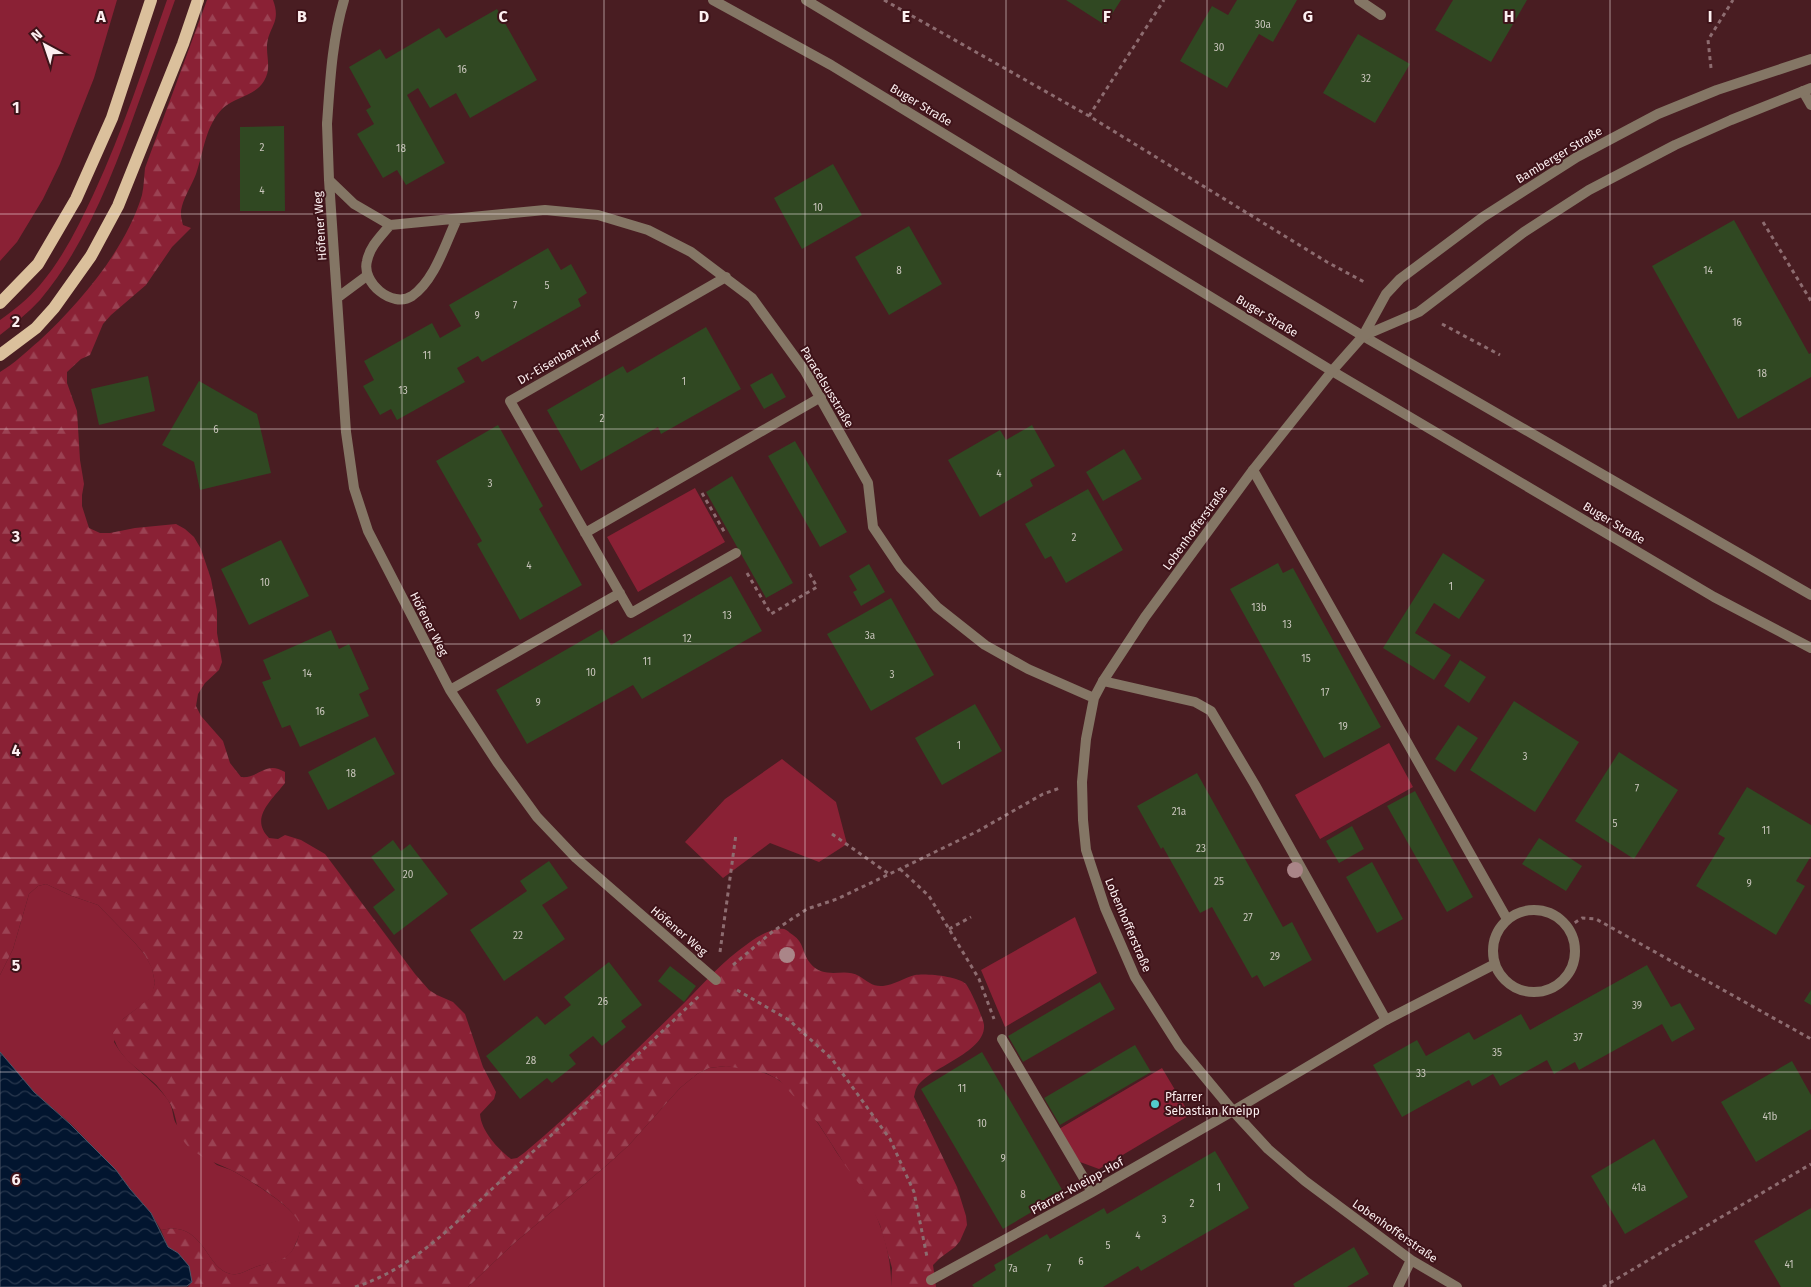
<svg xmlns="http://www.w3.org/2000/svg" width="1811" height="1287" font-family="'Fira Sans',sans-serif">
<defs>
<pattern id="forest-firs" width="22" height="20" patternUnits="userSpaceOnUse" patternTransform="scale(1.25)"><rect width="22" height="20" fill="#8a2135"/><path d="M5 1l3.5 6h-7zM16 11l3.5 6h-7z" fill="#9b4253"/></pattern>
<pattern id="water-waves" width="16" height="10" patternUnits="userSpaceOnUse" patternTransform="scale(1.25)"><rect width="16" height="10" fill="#02152f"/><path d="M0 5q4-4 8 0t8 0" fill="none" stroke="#28374d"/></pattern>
</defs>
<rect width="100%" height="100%" fill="#491d22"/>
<path fill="#8a2135" d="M0 0H117L94 78 60 164 43 199 17 242 0 261Z
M167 0H175C162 36 150 72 137 107 113 174 86 245 40 300 28 313 14 324 0 335V320C14 310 29 298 40 285 63 258 79 225 94 193 123 131 144 65 167 0Z
M695 488 725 542 638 592 607 537Z
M1389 743 1413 787 1320 839 1295 795Z
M782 759 836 802 847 844 819 862 770 843 723 878 685 842 725 799Z
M46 884 72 896 98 905 135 943 145 955 152 968 155 983 151 998 123 1019 114 1042C127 1066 153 1078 168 1100 174 1108 172 1119 177 1125 182 1132 210 1159 217 1165 221 1167 227 1168 231 1170 247 1178 295 1208 300 1223 302 1229 298 1239 295 1245 289 1262 273 1262 258 1266 251 1268 244 1273 237 1274 206 1278 207 1218 161 1230L151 1213 130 1189 116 1170 71 1124 34 1092 0 1052V975L13 949 29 894 38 886Z
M1075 917 1097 973 1005 1027 981 970Z
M726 1066C744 1068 762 1070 777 1079 799 1093 824 1131 837 1153 845 1165 857 1176 864 1190 880 1220 892 1253 891 1287H468L512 1245 607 1165 629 1145 680 1088 697 1074 709 1068Z
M1162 1068 1190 1115 1099 1169 1080 1162 1059 1129Z"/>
<path fill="url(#forest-firs)" d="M207 0H273C282 24 267 27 267 48 267 59 271 70 264 81 255 96 235 97 223 108 205 126 204 151 196 174 192 185 185 195 182 206 180 213 181 218 183 225L191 228 172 247 146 285 111 315 103 324 90 355 81 359 67 372V383L77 411 80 460 84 484 82 495V506L89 528 100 533H110L135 528 176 524 185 529 194 537 201 549 211 579 217 611V633L222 662 219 670 205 683 198 694 196 706 201 716 223 741 230 763 241 777C259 779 265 760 285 772V783C272 800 249 818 269 838L278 839 285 835 301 840 325 854 415 974 429 990 437 995 453 1002 465 1014 483 1067 496 1092 494 1099 480 1114C481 1131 498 1149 511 1159L517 1158 524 1153C578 1108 628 1058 678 1009 698 990 716 968 738 951 750 942 764 930 780 929 784 928 787 930 790 933 805 942 801 951 810 963 825 981 844 967 859 976 867 981 873 987 883 986 894 985 904 978 915 975 925 973 958 976 966 984 970 989 983 1017 984 1025 986 1053 929 1067 917 1087 915 1090 915 1094 914 1097L957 1187 966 1216 967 1225 960 1241 955 1247 940 1258 933 1265 936 1287H891L892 1268 880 1225 863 1189 845 1165 818 1123 779 1080 766 1073 726 1066 709 1068 697 1074 680 1088 629 1145 607 1165 512 1245 468 1287H188L192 1282 183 1260 178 1253 168 1247 161 1230C207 1218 206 1278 237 1274 244 1273 251 1268 258 1266 277 1260 289 1262 297 1241 299 1236 301 1228 299 1223 294 1207 247 1178 231 1170 217 1163 203 1159 191 1149 172 1133 180 1115 167 1099 163 1093 158 1086 152 1081 136 1067 116 1056 113 1033L123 1019 150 998 155 983 152 969 145 955 135 943 98 905 72 896 46 884 38 886 29 894 13 949 0 975V372C15 363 26 352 39 341 80 303 126 249 142 195 144 186 144 177 145 168Z"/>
<path fill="url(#water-waves)" stroke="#4d5669" d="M0 1052 34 1092 70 1124 116 1170 130 1189 151 1213 168 1247 178 1253 189 1266 192 1282 187 1286 0 1287Z"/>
<path fill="#304822" d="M1066 0H1121L1105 25Z
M1237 0H1297L1273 42 1259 34 1227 88 1180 61 1212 6 1228 15Z
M1453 0H1527L1491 62 1435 30Z
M497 9 537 80 470 118 456 93 430 108 418 88 407 95 445 163 406 185 397 170 383 178 357 134 374 124 366 110 371 107 349 67 380 49 386 59 439 28 446 38Z
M1358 34 1410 64 1375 123 1323 93Z
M284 126 285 211H240V127Z
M833 164 862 215 802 249 774 198Z
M1734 220 1809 354 1811 353V377L1738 419 1652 266Z
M909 226 942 284 889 315 855 257Z
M548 248 561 270 571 264 587 293 578 299 581 306 482 362 478 356 457 368 465 382 397 420 391 409 380 415 363 386 374 380 364 361 432 323 440 338 461 326 449 305Z
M706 327 741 389 661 434 658 427 581 471 547 410 623 366 627 373Z
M772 373 786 397 764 409 750 385Z
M148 376 155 411 99 425 91 389Z
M199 381 257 414 271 473 200 490 194 462 162 445Z
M498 425 543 506 539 509 582 585 520 620 477 544 482 541 436 461Z
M1032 425 1055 466 1030 480 1033 486 980 517 948 460 1000 430 1006 440Z
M795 441 847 532 820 547 768 456Z
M1124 449 1142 479 1103 501 1086 472Z
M732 476 793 583 766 598 706 492Z
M1088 489 1123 550 1066 583 1051 556 1045 559 1025 524Z
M281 540 309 596 249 625 221 569Z
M1443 553 1485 580 1459 619 1434 603 1415 633 1451 655 1434 680 1383 648Z
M1278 563 1283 573 1293 568 1381 727 1324 758 1230 589Z
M869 564 885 592 861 606 853 592 857 590 849 576Z
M731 576 762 631 642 699 633 685 527 744 496 690 602 629 611 645Z
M891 598 934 675 871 711 827 634Z
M331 630 339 649 349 644 369 689 359 694 369 716 300 747 290 725 282 728 262 682 271 679 263 660Z
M1460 660 1486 677 1469 703 1444 686Z
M1514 701 1579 742 1535 812 1470 770Z
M975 704 1002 751 942 785 915 738Z
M1458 725 1478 738 1455 772 1435 759Z
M375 737 395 774 328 810 308 772Z
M1619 752 1678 790 1634 859 1575 821Z
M1197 773 1283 927 1292 922 1312 960 1264 987 1257 975 1252 978 1212 907 1200 913 1163 847 1161 849 1137 806Z
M1747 787 1811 825V856L1796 881 1805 886 1776 935 1696 886 1725 838 1718 834Z
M1415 791 1473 897 1447 912 1387 806Z
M1352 826 1364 849 1339 863 1326 841Z
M1539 838 1582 866 1566 891 1522 864Z
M393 840 401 851 410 844 448 894 394 935 373 907 395 890 371 857Z
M549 861 568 888 542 905 565 939 504 981 470 930 527 891 520 881Z
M1372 862 1403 919 1377 933 1346 877Z
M609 962 642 1005 621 1021 626 1027 602 1046 593 1036 569 1055 576 1064 552 1083 547 1078 520 1099 486 1056 537 1016 545 1025 571 1005 564 997Z
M1647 965 1671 1007 1680 1003 1695 1029 1672 1042 1662 1024 1579 1070 1575 1062 1554 1074 1547 1060 1500 1086 1493 1074 1472 1086 1469 1080 1402 1117 1373 1065 1417 1040 1426 1056 1469 1032 1474 1040 1521 1014 1530 1030Z
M670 966 696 986 684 1002 658 981Z
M1100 982 1115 1009 1023 1062 1008 1036Z
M1811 990V1005L1804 1001Z
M1135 1045 1151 1072 1060 1125 1044 1098Z
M982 1052 1064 1193 1003 1229 921 1089Z
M1792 1061 1811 1095V1129L1756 1162 1721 1102Z
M1654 1139 1688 1197 1625 1234 1591 1176Z
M1215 1151 1249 1208 1141 1271 1138 1266 1103 1287H974L972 1285 996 1270 994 1265 1047 1234 1050 1239 1104 1208 1107 1214Z
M1811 1208V1287H1781L1754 1241Z
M1354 1247 1369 1274 1347 1287H1295L1293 1284Z"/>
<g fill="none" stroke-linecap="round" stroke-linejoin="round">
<path stroke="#8d6c70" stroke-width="3" stroke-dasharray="4 4" stroke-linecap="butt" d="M884 0 1089 116 1327 262 1366 283
M1711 68 1708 40 1733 0
M1089 116 1164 0
M1763 222 1811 301
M1442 324 1500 355
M702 493 725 533
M747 573 771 614 817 587 808 571
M832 834 889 874
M900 869 929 896 949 929 979 979 994 1019
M1568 927 1582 918 1596 919 1811 1039
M949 929 971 917
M720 952 736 834
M733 965 772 932 807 909 837 899 900 869 978 831 1043 794 1060 788
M737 990 789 1020 832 1059 890 1139 914 1192 927 1257
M355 1287C416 1268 461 1217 507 1175 572 1117 636 1057 699 996
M1603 1287 1811 1164"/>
<path stroke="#847665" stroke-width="10" d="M1803 91 1811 105
M327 124C330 82 332 40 344 0
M1253 470 1507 919
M1103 681 1195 702 1211 711 1255 785 1386 1020
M1002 1039 1092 1192
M931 1280 1092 1192 1233 1111"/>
<path stroke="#847665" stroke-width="10" d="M1359 0 1381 15
M327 124 329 180 354 204 390 225
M329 180 346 432 354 488 368 531 450 690 497 762 537 817 576 858 716 980
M457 219C445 244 435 280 412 296 392 309 361 282 367 261 370 246 381 236 390 225L545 210 598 215 648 230 691 252 752 298 805 371 868 483 873 527 900 567 937 607 985 645 1028 669 1094 698
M726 277 510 401 631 613 736 553
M337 298 368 275
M1363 336 1811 595
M585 533 821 397
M450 690 620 593
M1493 951a41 41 0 1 1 82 0a41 41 0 1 1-82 0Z
M1233 1111 1386 1020 1495 964
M1398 1287 1411 1260
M1457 1287 1411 1260 1305 1181 1268 1149 1233 1111 1179 1046 1135 977 1105 908 1086 850 1083 820 1082 782 1086 739 1094 698 1103 681 1145 617 1253 470 1332 371 1714 597 1811 648"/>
<path stroke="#847665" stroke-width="10" d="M713 0 831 65 1332 371 1363 336 1386 294 1400 279 1483 217 1577 157 1658 114 1717 90 1811 59
M806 0 1363 336
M1363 336 1419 312 1524 232 1589 190 1675 145 1731 120 1811 88"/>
<path stroke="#dbc09c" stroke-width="12" d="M0 303 38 264 76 199 112 118 151 0
M0 355 36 328 54 308 91 256 118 206 183 44 198 0"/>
</g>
<g fill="#aa8588">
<circle cx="1295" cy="870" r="8"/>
<circle cx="787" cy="955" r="8"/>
</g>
<path fill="none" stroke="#fceff0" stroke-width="1" stroke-opacity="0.55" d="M201 0V1287M402 0V1287M604 0V1287M805 0V1287M1006 0V1287M1207 0V1287M1409 0V1287M1610 0V1287M0 214H1811M0 429H1811M0 644H1811M0 858H1811M0 1072H1811"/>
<circle fill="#52cdcc" stroke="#3e1319" stroke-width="2" cx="1155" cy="1104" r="5"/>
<g text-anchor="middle" stroke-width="4" stroke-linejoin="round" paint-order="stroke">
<g font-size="10" fill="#c9c5bc">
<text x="1263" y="28">30a</text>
<text x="1219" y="51">30</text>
<text x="462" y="73">16</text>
<text x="1366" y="82">32</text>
<text x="262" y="151">2</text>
<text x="401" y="152">18</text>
<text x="262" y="194">4</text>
<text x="818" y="211">10</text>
<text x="899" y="274">8</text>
<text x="1708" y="274">14</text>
<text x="547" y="289">5</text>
<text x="515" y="309">7</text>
<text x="477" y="319">9</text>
<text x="1737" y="326">16</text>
<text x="427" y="359">11</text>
<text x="1762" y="377">18</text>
<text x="684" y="385">1</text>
<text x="403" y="394">13</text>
<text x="602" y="422">2</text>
<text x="216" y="433">6</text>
<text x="999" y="477">4</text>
<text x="490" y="487">3</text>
<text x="1074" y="541">2</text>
<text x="529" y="569">4</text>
<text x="265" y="586">10</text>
<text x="1451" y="590">1</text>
<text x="1259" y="611">13b</text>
<text x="727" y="619">13</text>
<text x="1287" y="628">13</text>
<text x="870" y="639">3a</text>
<text x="687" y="642">12</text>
<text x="1306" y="662">15</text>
<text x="647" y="665">11</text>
<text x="591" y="676">10</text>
<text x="307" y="677">14</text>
<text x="892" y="678">3</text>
<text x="1325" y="696">17</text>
<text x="538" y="706">9</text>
<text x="320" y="715">16</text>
<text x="1343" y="730">19</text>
<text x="959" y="749">1</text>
<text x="1525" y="760">3</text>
<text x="351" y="777">18</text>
<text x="1637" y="792">7</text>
<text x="1179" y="815">21a</text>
<text x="1615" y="827">5</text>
<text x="1766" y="834">11</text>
<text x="1201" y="852">23</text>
<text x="408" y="878">20</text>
<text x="1219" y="885">25</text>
<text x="1749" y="887">9</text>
<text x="1248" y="921">27</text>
<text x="518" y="939">22</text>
<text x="1275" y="960">29</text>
<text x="603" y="1005">26</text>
<text x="1637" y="1009">39</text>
<text x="1578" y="1041">37</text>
<text x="1497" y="1056">35</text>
<text x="531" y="1064">28</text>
<text x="1421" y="1077">33</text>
<text x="962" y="1092">11</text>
<text x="1770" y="1120">41b</text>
<text x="982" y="1127">10</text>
<text x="1003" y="1162">9</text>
<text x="1219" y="1191">1</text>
<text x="1639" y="1191">41a</text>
<text x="1023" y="1198">8</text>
<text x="1192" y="1207">2</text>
<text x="1164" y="1223">3</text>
<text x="1138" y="1239">4</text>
<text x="1108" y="1249">5</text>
<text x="1081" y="1265">6</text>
<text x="1789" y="1268">41</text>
<text x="1013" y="1272">7a</text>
<text x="1049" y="1272">7</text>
</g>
<g font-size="12" fill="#fceff0" stroke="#3e1319">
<text transform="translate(921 105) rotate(31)" y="4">Buger Straße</text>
<text transform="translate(1559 155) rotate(-31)" y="4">Bamberger Straße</text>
<text transform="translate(320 226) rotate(-94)" y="4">Höfener Weg</text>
<text transform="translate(1267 316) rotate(31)" y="4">Buger Straße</text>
<text transform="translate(559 358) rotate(-30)" y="4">Dr.-Eisenbart-Hof</text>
<text transform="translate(827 387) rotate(59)" y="4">Paracelsusstraße</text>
<text transform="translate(1614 523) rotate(31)" y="4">Buger Straße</text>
<text transform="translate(1195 528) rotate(-54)" y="4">Lobenhofferstraße</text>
<text transform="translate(429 624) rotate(63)" y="4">Höfener Weg</text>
<text transform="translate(1128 925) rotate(67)" y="4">Lobenhofferstraße</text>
<text transform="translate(679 931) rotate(40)" y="4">Höfener Weg</text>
<text transform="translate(1077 1186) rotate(-29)" y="4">Pfarrer-Kneipp-Hof</text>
<text transform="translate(1395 1231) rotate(35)" y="4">Lobenhofferstraße</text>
</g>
<g font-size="12" fill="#fceff0" stroke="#3e1319" text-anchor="start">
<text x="1165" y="1101">Pfarrer<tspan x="1165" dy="14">Sebastian Kneipp</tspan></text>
</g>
</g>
<g font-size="16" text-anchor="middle" font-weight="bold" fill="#fceff0" stroke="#3e1319" stroke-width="4" stroke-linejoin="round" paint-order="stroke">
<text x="101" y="22">A</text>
<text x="302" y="22">B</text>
<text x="503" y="22">C</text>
<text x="704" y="22">D</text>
<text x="906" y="22">E</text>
<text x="1107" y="22">F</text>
<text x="1308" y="22">G</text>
<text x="1509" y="22">H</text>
<text x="1710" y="22">I</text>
<text x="16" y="113">1</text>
<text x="16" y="327">2</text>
<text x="16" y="542">3</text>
<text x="16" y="756">4</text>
<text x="16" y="971">5</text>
<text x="16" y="1185">6</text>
</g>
<g transform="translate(45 45) rotate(320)" stroke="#3e1319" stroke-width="4" paint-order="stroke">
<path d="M0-4L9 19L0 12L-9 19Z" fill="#fceff0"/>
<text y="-8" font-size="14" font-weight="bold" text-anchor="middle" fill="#fceff0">N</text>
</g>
</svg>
